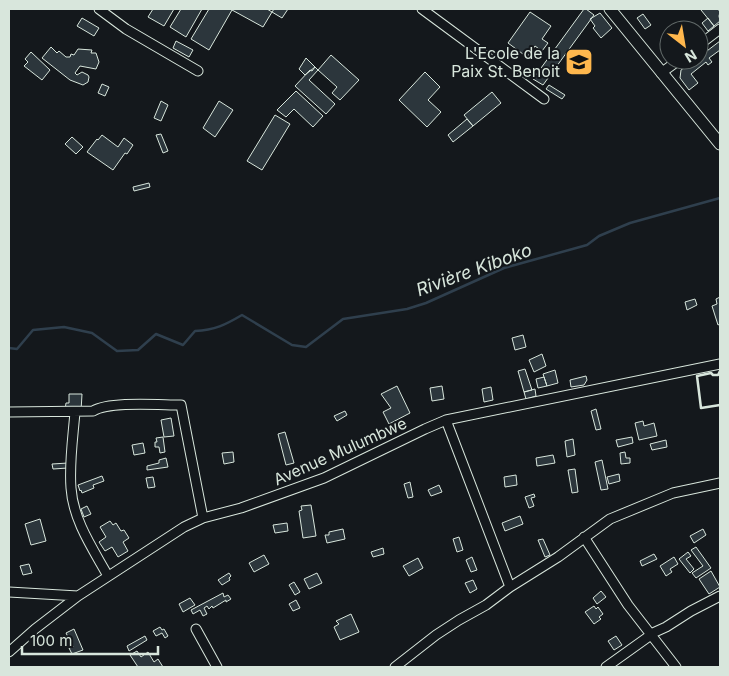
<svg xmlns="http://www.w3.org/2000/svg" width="729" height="676" font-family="Inter,sans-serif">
<rect width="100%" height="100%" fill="#14181c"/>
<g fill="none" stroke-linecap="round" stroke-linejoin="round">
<path stroke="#2f3f4d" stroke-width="2.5" d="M9 348 17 349 33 330 64 327 92 333 117 351 138 350 156 334 183 345 195 331C215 330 225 325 242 315L292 345 306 347 343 319 407 309 426 303 504 268 587 245 599 236 630 223 720 198"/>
</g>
<path fill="#2c363c" stroke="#d8e6dc" d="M153 9H174L164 26 148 17Z
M181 9H202L186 37 170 27Z
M209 9H267L272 12 263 27 232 10 209 50 191 39Z
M274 9H288L282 18 272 12Z
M584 9H586L594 15 543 85 533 79Z
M703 9H718L720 12 719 16 720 21 714 26 701 10Z
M530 12 551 26 542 39 548 43 542 51 535 46 527 57 508 43Z
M600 13 612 28 601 38 593 28 595 26 590 19Z
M643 14 651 25 645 29 637 18Z
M82 18 99 28 94 36 77 26Z
M708 18 714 26 708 31 702 23Z
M176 41 193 50 189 57 173 48Z
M720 41V50L709 58 712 62 708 65 706 62 691 74 698 83 689 90 680 78 681 70 695 60H699V57Z
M51 47 57 53 59 51 66 57H70L71 54 74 55 78 49 92 50 91 53H96L99 62 96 69 80 66 75 73 77 75 82 72 88 75 89 77 88 82 83 85 70 80 42 58Z
M31 52 50 70 42 80 24 66 28 62 25 59Z
M331 55 359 80 340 100 332 93 337 87 318 70Z
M306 58 315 67 305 75 299 69Z
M315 67 318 70 309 80 335 104 326 114 295 86 310 70 312 71Z
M425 72 440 87 428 100 441 112 427 127 399 100Z
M102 84 109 87 105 96 98 93Z
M549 85 565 95 562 99 546 89Z
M296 91 323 116 313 127 294 109 286 117 277 110Z
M492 92 501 103 473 126 464 115Z
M161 101 168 105 161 121 154 118Z
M219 101 233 110 215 137 203 128Z
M275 115 290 124 262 170 247 161Z
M467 119 473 126 453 142 448 135Z
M161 134 168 151 163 153 156 135Z
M102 135 118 147 124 138 133 145 127 154 125 153 113 170 87 152 97 139 98 140Z
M72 137 83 147 76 154 65 144Z
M149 183 150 187 134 191 133 187Z
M720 297V324L718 325 712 306 717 304 716 299Z
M695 299 697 305 687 310 685 302Z
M523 335 526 347 515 350 512 338Z
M542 354 546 366 534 372 529 360Z
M525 369 532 390 524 392 518 371Z
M555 370 558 383 547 386 543 374Z
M586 376 587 380 584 385 571 387 570 380Z
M544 377 547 386 538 388 536 379Z
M397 386 410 413 389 424 383 412 391 408 381 394Z
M442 386 444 399 432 401 430 388Z
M491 387 493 400 484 402 482 389Z
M535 389 536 396 526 399 524 392Z
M69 394H82L81 411 65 410 66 403H69Z
M596 409 601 429 596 430 591 411Z
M345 411 347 415 337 421 334 416Z
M171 418 174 436 164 437 161 420Z
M643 421 644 426 654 423 657 436 639 440 635 423Z
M285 432 294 463 286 465 278 434Z
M163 437 165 452 160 453 159 447H155V442H157L156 438Z
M632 437 633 443 618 447 616 440Z
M573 439 575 455 567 457 565 441Z
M666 440 667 447 652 450 650 444Z
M143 443 145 453 134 455 132 445Z
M233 452 234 462 224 464 222 453Z
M625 452 626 458H630V463L621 464 620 453Z
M553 455 555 463 537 466 536 458Z
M166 458 168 467 147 470V466L159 463V460Z
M602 460 608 489 601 490 595 462Z
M68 463V468L53 469 52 464Z
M575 469 578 492 572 493 568 470Z
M619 474 620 481 609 484 607 477Z
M516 475 517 485 505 487 504 477Z
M102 476 104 481 93 485 94 488 82 493 81 490 80 491 78 485Z
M153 477 155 487 148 488 146 478Z
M410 482 413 497 408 498 404 484Z
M439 485 442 492 431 496 428 490Z
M534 494 535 497 531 498 534 506 529 508 525 497Z
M311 505 316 536 303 538 299 511 302 510 301 506Z
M87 506 91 514 84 517 81 509Z
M520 516 523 524 505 531 502 523Z
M40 519 46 541 31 545 25 524Z
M110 521 113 525 116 523 121 531 124 530 129 538 123 542 128 551 118 557 112 547 105 551 99 542 106 537 100 527Z
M287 523 288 531 275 533 273 525Z
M343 529 345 539 327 543 325 535H329V532Z
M703 529 706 535 694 543 690 536Z
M459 537 463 550 457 552 453 539Z
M543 539 550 555 545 557 538 540Z
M696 547 711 568 696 578 692 573 703 566 691 550Z
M383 548 384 554 373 557 371 552Z
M688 552 691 556 686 559 694 569 690 573 679 559Z
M654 554 657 559 642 566 640 561Z
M264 555 269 564 254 572 249 563Z
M472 557 477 570 471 572 466 560Z
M674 557 678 564 670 569 672 572 666 576 660 566Z
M418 558 423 568 409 576 403 566Z
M29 564 32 573 23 575 20 566Z
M711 571 720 587 709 594 699 579Z
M229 573 231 576 229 578 230 580 222 585 218 580Z
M317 573 322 583 309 589 304 579Z
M473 580 477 589 470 593 465 583Z
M294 582 300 592 295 595 289 585Z
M601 591 606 597 597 604 593 598Z
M223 593 224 597 228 595 231 599 226 602V600L213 608 212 606 209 609 207 606 204 608 207 614 203 616 200 610 193 614 191 610Z
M190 598 195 605 183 612 179 604Z
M296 600 300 608 293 611 289 604Z
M594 606 596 609 598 607 603 614 599 617 601 619 594 624 585 612Z
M351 614 359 632 340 640 334 627 339 624 336 621Z
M160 627 162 630 164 629 168 636 165 638 162 633 156 636 153 631Z
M74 629 83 650 72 654 69 648 73 647 66 633Z
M145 636 147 640 129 651 127 646Z
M616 636 622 645 614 650 608 641Z
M137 651 141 657 148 652 154 662 158 659 163 667H138L130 655Z"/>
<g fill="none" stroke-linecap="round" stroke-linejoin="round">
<defs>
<path id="street" d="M99 9 126 29 198 71
M422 9 544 99
M699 45 720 29
M661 73 679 60
M9 412 93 411C110 401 159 405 181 405L203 518
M75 412C73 437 69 463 71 488 73 520 93 549 108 576
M446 420 510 587
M584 537 628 605 676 667
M9 592 78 596
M196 629 217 667
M9 652 35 629 78 596 184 527 203 518 241 508 324 478 425 429 446 420 720 364
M395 667 436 635 459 620 486 605 510 587 558 557 610 519 673 493 720 483
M606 667 655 632 666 627 691 611 720 596"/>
<path id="secondary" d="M610 9 720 144"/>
</defs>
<use href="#street" stroke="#d8e6dc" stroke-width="11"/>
<use href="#secondary" stroke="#d8e6dc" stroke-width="13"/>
<use href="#street" stroke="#14181c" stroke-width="9"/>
<use href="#secondary" stroke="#14181c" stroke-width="11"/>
<path stroke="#d8e6dc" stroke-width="2.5" d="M720 371 718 375H713L711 373 697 376 701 408 720 405"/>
</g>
<defs>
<symbol id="school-square" viewBox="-11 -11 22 22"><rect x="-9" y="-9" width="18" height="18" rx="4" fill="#ffb74d" stroke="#14181c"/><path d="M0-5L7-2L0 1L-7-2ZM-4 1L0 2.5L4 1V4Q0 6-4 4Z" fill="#111"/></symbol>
</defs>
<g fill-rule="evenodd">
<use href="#school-square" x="563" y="46" width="32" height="32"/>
</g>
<g text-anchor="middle" stroke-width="4" stroke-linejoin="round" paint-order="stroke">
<g font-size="16" fill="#d8e6dc" stroke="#14181c" text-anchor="end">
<text x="560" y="59">L'Ecole de la<tspan x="560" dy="18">Paix St. Benoit</tspan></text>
</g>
<g font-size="16" fill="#d8e6dc" stroke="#14181c">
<text transform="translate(340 451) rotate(-24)" y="6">Avenue Mulumbwe</text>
</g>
<g font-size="18" font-style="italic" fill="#d8e6dc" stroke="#14181c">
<text transform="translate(474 270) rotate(-20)" y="6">Rivière Kiboko</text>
</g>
</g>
<rect width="729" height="676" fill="none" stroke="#d8e6dc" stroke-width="20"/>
<g transform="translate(684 45) rotate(149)"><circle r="24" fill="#14181c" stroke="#626a69"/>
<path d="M0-4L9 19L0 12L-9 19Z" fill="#ffb74d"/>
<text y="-8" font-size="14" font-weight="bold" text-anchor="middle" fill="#d8e6dc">N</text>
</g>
<path d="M22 646v8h136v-8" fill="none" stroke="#d8e6dc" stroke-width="2.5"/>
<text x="30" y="646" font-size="15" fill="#d8e6dc" stroke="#14181c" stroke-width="4" paint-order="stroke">100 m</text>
</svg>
